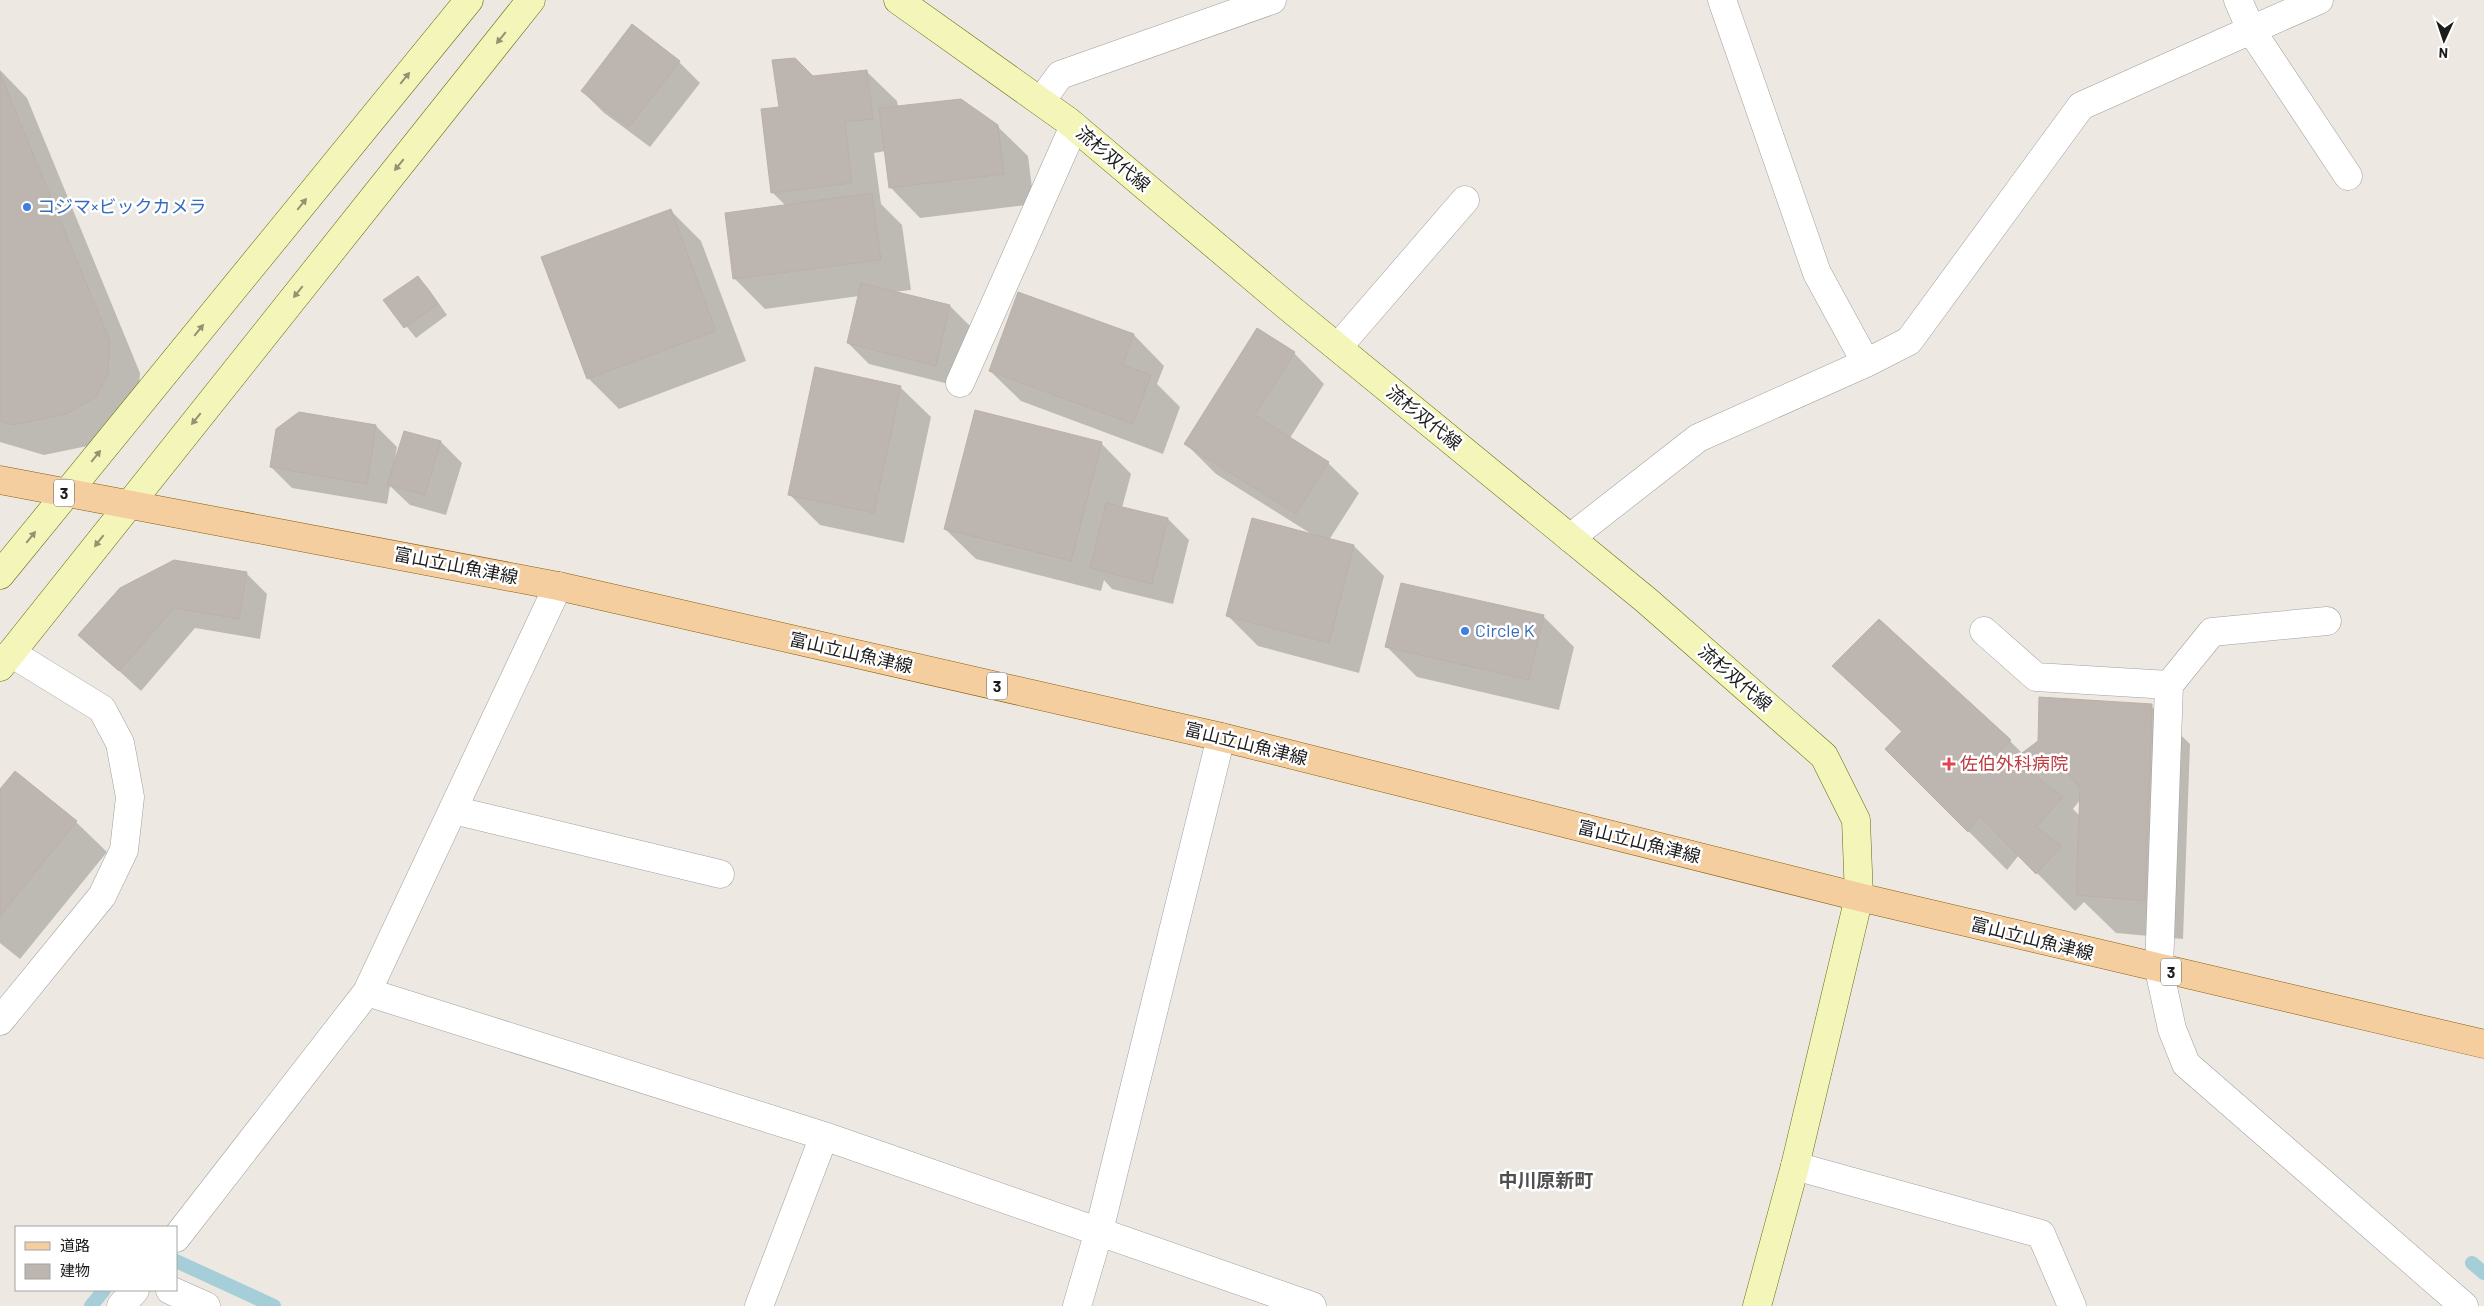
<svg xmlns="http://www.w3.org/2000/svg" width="2484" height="1306" font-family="Barlow,'Noto Sans JP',sans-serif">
<rect width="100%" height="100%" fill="#ede9e2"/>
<path fill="#0003" fill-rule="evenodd" d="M679 62 700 83 650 147 603 112 582 91Z
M0 70 27 98 140 373 138 404 97 444 44 455 0 442Z
M866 71 897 101 898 107 997 126 1028 156 1034 204 920 218 890 187 886 151 874 153 881 204 902 225 911 290 893 292 950 306 971 327 957 386 869 364 848 343 859 296 765 309 734 278 786 206 773 193 780 108 813 78Z
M671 211 701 241 746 361 619 409 588 378Z
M418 277 428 288 447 315 416 338 385 300Z
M1019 294 1134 335 1164 366 1157 384 1180 407 1163 454 1021 401 990 371Z
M1294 353 1324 384 1290 438 1328 463 1359 493 1329 540 1354 546 1384 576 1359 673 1258 646 1228 616 1313 535 1216 474 1186 444Z
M900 387 931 417 904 543 820 525 789 494Z
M376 426 397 447 395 459 405 432 441 442 462 463 446 515 410 505 390 486 387 504 292 488 271 467Z
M1101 443 1131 474 1122 508 1168 519 1189 540 1173 604 1112 589 1104 580 1101 591 976 559 945 529Z
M246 573 267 594 260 639 195 628 141 691 80 635Z
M1402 585 1544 617 1574 647 1559 710 1417 677 1387 647Z
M1833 666 2010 741 2023 754 2039 742 2151 706 2190 744 2183 939 2116 933 2084 902 2075 911 2019 855 2007 870 1887 749 1903 733ZM2080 800V816L2073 809Z
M0 791 76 822 107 852 20 959 0 943Z"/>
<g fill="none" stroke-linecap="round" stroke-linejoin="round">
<path stroke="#a5ced8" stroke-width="14" d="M176 1261 274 1306
M2472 1263 2484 1273
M91 1306 104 1290"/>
</g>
<path fill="#bdb5af" stroke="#bdb0a6" d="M632 24 680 61 629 127 581 91Z
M795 58 813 76 867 70 873 119 845 122 852 183 771 193 761 109 779 107 772 60Z
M0 73 110 341 108 373 97 396 67 414 13 425 0 421Z
M961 99 998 125 1004 174 889 188 879 108Z
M872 193 881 260 733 279 725 213Z
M671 209 716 331 587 379 541 257Z
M418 276 438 304 404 328 383 300Z
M861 283 950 305 936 366 847 343Z
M1018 292 1134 334 1123 365 1151 375 1133 424 989 371Z
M1257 328 1295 352 1255 415 1329 462 1296 514 1184 444Z
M815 367 901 386 874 513 788 495Z
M975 410 1102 442 1071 561 944 529Z
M299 412 376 425 367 484 270 467 276 429Z
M404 431 441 441 425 495 387 485Z
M1106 503 1168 518 1152 584 1090 568Z
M1252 518 1354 545 1329 643 1226 616Z
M174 560 247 572 239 619 174 608 119 671 78 635 120 588Z
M1401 583 1544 615 1529 680 1385 647Z
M1879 619 2011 740 1992 760 2002 768 2038 741 2039 697 2152 704 2145 901 2076 895 2080 788 2049 752 2032 773 2063 797 2036 827 2062 846 2036 874 1980 817 1968 832 1885 749 1902 731 1832 666Z
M15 771 77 821 0 916V789Z"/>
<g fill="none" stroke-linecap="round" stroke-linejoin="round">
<defs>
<path id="street" d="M1722 0 1817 273 1866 363 1909 341 2081 106 2251 30 2348 176
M2238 0 2251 30 2319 0
M1041 101 1060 75 1272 0
M1338 347 1465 200
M960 383 1074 126
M1570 538 1698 438 1866 363
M2327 621 2212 632 2169 685 2159 969 2172 1029 2186 1064 2464 1306
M1984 631 2036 677 2169 685
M453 810 720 874
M367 992 824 1136 1312 1306
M0 1021 102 896 124 850 130 797 120 743 102 709 11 653
M1795 1166 2041 1234 2072 1306
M176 1238 367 992 558 586
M170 1290 206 1306
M121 1306 135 1290
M759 1306 824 1136
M1077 1306 1099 1231 1221 737"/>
<path id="secondary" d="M898 0 1068 121 1287 306 1646 600 1824 756 1856 820 1859 897 1795 1166 1757 1306
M0 575 469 0
M0 667 531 0"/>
<path id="primary" d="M0 480 558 586 1221 737 1859 897 2484 1044"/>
</defs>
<use href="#street" stroke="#a0a0a0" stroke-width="29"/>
<use href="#secondary" stroke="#636b0c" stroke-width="29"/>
<use href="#primary" stroke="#8b5d09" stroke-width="29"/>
<use href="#street" stroke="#fff" stroke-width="28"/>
<use href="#secondary" stroke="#f3f5b9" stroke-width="28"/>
<use href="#primary" stroke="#f5ce9f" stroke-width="28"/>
</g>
<defs><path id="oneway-solid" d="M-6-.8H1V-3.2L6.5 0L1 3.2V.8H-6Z" transform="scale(1.25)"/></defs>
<g fill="#929372">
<use href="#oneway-solid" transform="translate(501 38) rotate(129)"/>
<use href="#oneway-solid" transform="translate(405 78) rotate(-51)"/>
<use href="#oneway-solid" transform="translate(399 165) rotate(129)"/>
<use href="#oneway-solid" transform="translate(302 204) rotate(-51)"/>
<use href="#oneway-solid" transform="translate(298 292) rotate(129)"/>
<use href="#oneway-solid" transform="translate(199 330) rotate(-51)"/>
<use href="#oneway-solid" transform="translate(196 419) rotate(129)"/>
<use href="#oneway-solid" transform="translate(96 456) rotate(-51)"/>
<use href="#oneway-solid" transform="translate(31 537) rotate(-51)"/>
<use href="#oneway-solid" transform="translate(99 541) rotate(128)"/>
</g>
<g fill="#3f7fe0" stroke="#fff" stroke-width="2">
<circle cx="27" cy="207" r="5"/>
<circle cx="1465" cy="631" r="5"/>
</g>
<path fill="#e0444e" stroke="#fff" stroke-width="2" d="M1946.5 756.5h5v5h5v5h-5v5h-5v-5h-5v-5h5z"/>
<g text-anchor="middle" stroke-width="5" stroke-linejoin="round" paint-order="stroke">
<g fill="#fff" stroke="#606060" stroke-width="1">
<rect x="54" y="479.5" width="20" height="27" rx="4"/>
<rect x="987" y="672.5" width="20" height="27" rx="4"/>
<rect x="2161" y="958.5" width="20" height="27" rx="4"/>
</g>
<g font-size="16" font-weight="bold" fill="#1c1c1c">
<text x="64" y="499">3</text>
<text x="997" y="692">3</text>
<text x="2171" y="978">3</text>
</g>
<g font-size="18" fill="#1c1c1c" stroke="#fff">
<text transform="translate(1113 159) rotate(40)" y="6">流杉双代線</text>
<text transform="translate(1424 418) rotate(39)" y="6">流杉双代線</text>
<text transform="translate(456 566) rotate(11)" y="6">富山立山魚津線</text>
<text transform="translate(851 653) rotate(13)" y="6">富山立山魚津線</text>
<text transform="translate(1735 678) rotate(41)" y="6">流杉双代線</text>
<text transform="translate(1246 744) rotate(14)" y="6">富山立山魚津線</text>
<text transform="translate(1639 842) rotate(14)" y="6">富山立山魚津線</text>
<text transform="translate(2032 939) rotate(14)" y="6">富山立山魚津線</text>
</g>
<g font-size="18" fill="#366cbe" stroke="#fff" text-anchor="start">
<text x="37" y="213">コジマ×ビックカメラ</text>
<text x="1475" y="637">Circle K</text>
</g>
<g font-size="18" fill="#be3a42" stroke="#fff" text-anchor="start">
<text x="1960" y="770">佐伯外科病院</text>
</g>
<g font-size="19" font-weight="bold" fill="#4f4f4f" stroke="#fff">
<text x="1546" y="1187">中川原新町</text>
</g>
</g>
<rect x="15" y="1226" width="162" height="65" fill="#ffffff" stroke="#a4a4a4"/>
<rect x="25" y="1242" width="25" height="8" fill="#f5ce9f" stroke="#a4a4a4"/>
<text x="60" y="1251" font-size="15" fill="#1c1c1c">道路</text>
<rect x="25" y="1264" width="25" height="15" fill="#bdb5af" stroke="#a4a4a4"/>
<text x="60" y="1276" font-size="15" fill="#1c1c1c">建物</text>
<g transform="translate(2444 40) rotate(183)" stroke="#ffffff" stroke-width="4" paint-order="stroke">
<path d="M0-4L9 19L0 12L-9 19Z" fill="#1c1c1c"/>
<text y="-8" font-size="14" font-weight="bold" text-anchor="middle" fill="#1c1c1c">N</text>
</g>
</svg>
